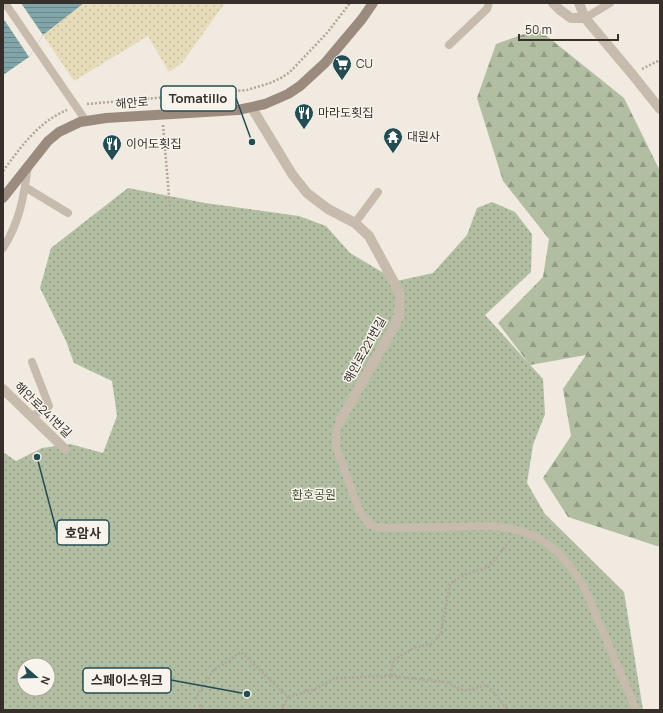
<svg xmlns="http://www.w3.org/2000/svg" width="663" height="713" font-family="Manrope,'Noto Sans KR',sans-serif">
<defs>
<pattern id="forest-firs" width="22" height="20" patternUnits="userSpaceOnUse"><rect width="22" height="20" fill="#b1bea1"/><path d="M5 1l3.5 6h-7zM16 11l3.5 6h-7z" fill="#919b83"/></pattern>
<pattern id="sand-dots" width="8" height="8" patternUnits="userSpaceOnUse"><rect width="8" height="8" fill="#e7dcba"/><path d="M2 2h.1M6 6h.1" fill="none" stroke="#c7bda0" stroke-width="1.8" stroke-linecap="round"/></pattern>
<pattern id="park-dots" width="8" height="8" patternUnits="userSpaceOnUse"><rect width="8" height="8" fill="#b1bea1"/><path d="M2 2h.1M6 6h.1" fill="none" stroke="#919b83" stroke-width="1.8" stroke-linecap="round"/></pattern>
<pattern id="water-rules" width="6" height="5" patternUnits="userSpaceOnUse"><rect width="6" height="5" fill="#82a5aa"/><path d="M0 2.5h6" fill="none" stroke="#6b878b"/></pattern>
</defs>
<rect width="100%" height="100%" fill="#f0eae0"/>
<path fill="url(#forest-firs)" d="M538 29 624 98 660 171V547L568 517 543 478 571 436 563 389 586 355 530 365 498 323 543 277 549 239 503 181 477 98 496 44Z"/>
<path fill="url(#sand-dots)" d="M84 3H225L182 63 169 72 148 36 74 81 43 35Z"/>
<path fill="url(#park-dots)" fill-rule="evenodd" d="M128 188 205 203 299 216 326 226 350 253 397 281 433 273 467 235 477 208 492 202 515 212 532 234 531 272 485 315 543 379 545 414 533 445 527 483 545 514 624 592 643 710H3V452L16 461 42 448 70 444 103 453 117 416 112 381 74 363 66 341 40 288 51 248ZM24 665H48V689H24Z"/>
<path fill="url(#water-rules)" d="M3 3H84L43 35 29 57 3 75Z"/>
<path fill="#f0eae0" d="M3 3H21L43 35 29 57 3 18Z"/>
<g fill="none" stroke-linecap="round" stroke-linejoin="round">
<path stroke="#b3a597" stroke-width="2.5" stroke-dasharray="2 2" stroke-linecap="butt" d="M642 69 660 60
M87 104 247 90 270 83 281 78 290 72 327 33 350 3
M163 125 170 208
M3 171C21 147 38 122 67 110
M391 676 446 682 464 691 487 685 508 710
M288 697 315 689 335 678 391 676 393 660 416 647 432 644 441 633 450 583 466 574 489 567 511 539
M202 710 196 697 213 671 241 652 288 697 282 710"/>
<path stroke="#c7bbad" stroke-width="8" d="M5 3 86 121
M585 18 610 3
M449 45 487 9 489 3
M25 187 68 213
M355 223 378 192
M3 248C20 222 24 195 28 166
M31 417 49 406 32 362
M341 419 337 429 336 447 360 512 369 524 376 527 384 528 494 526C540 530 563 551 585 589L636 710"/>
<path stroke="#c7bbad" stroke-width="10" d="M553 3 560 10 571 18H585
M579 3 585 18 632 74 660 109
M252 108 292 174 307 193 328 209 355 223 369 236 396 286 400 295 399 315 394 327 341 419
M3 389 65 449"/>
<path stroke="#9b8b7e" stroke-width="10" d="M3 198 48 141 59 132 80 122 106 118 238 110 265 104 288 94 300 86 325 63 362 19 373 3"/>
</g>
<defs>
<symbol id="supermarket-pin" viewBox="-11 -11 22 30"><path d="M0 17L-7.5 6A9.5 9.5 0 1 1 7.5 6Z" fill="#244c53" stroke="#f8f4ec"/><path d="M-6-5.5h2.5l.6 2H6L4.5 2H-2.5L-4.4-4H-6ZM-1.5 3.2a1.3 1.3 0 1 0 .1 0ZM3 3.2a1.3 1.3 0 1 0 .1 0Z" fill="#fff"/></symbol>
<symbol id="restaurant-pin" viewBox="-11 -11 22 30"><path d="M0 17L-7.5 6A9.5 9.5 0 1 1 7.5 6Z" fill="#244c53" stroke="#f8f4ec"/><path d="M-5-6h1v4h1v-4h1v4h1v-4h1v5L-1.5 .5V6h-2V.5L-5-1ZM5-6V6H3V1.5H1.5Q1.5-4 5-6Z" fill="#fff"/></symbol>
<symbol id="temple-pin" viewBox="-11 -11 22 30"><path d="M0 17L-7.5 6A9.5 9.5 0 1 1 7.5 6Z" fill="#244c53" stroke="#f8f4ec"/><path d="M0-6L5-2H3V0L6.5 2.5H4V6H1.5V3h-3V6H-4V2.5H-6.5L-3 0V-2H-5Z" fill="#fff"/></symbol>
</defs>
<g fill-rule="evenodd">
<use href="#supermarket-pin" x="331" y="53" width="22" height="30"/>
<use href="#restaurant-pin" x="293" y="102" width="22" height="30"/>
<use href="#temple-pin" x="382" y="126" width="22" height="30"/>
<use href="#restaurant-pin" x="101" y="133" width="22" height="30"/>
</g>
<g text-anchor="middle" stroke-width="3" stroke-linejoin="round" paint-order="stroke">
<g font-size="12" fill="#362f2a" stroke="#f8f4ec" text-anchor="start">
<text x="356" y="68">CU</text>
<text x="318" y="117">마라도횟집</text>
<text x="407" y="141">대원사</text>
<text x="126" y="148">이어도횟집</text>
</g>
<g font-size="12" fill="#362f2a" stroke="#f8f4ec">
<text transform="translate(132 103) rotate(-4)" y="4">해안로</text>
<text transform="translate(365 350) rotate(-61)" y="4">해안로221번길</text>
<text transform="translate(43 410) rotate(44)" y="4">해안로241번길</text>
</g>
<g font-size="12" fill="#435231" stroke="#f8f4ec">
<text x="314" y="499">환호공원</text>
</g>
</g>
<path fill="none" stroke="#244c53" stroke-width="1.5" d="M252 142L236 98M37 457L57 533M247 694L171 680"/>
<g fill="#244c53" stroke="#f8f4ec" stroke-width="1.5">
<circle cx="252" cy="142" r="4"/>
<circle cx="37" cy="457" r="4"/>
<circle cx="247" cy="694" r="4"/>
</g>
<g fill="#f8f4ec" stroke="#244c53" stroke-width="1.5">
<rect x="161" y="86" width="75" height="25" rx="4"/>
<rect x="57" y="520" width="52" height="25" rx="4"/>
<rect x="83" y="668" width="88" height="25" rx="4"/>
</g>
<g font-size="13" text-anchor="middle" font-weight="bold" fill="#362f2a">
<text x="198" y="103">Tomatillo</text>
<text x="83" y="538">호암사</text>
<text x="127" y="685">스페이스워크</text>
</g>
<rect width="663" height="713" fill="none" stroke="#362f2a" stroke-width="8"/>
<g transform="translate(36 677) rotate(110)"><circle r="19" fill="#f8f4ec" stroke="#aaa59e"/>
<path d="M0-3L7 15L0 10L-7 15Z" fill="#244c53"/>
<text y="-6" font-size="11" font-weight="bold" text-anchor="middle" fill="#362f2a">N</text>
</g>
<path d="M519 34v6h99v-6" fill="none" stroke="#362f2a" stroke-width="2"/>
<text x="525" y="34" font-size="12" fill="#362f2a" stroke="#f8f4ec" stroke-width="3" paint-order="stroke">50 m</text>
</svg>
